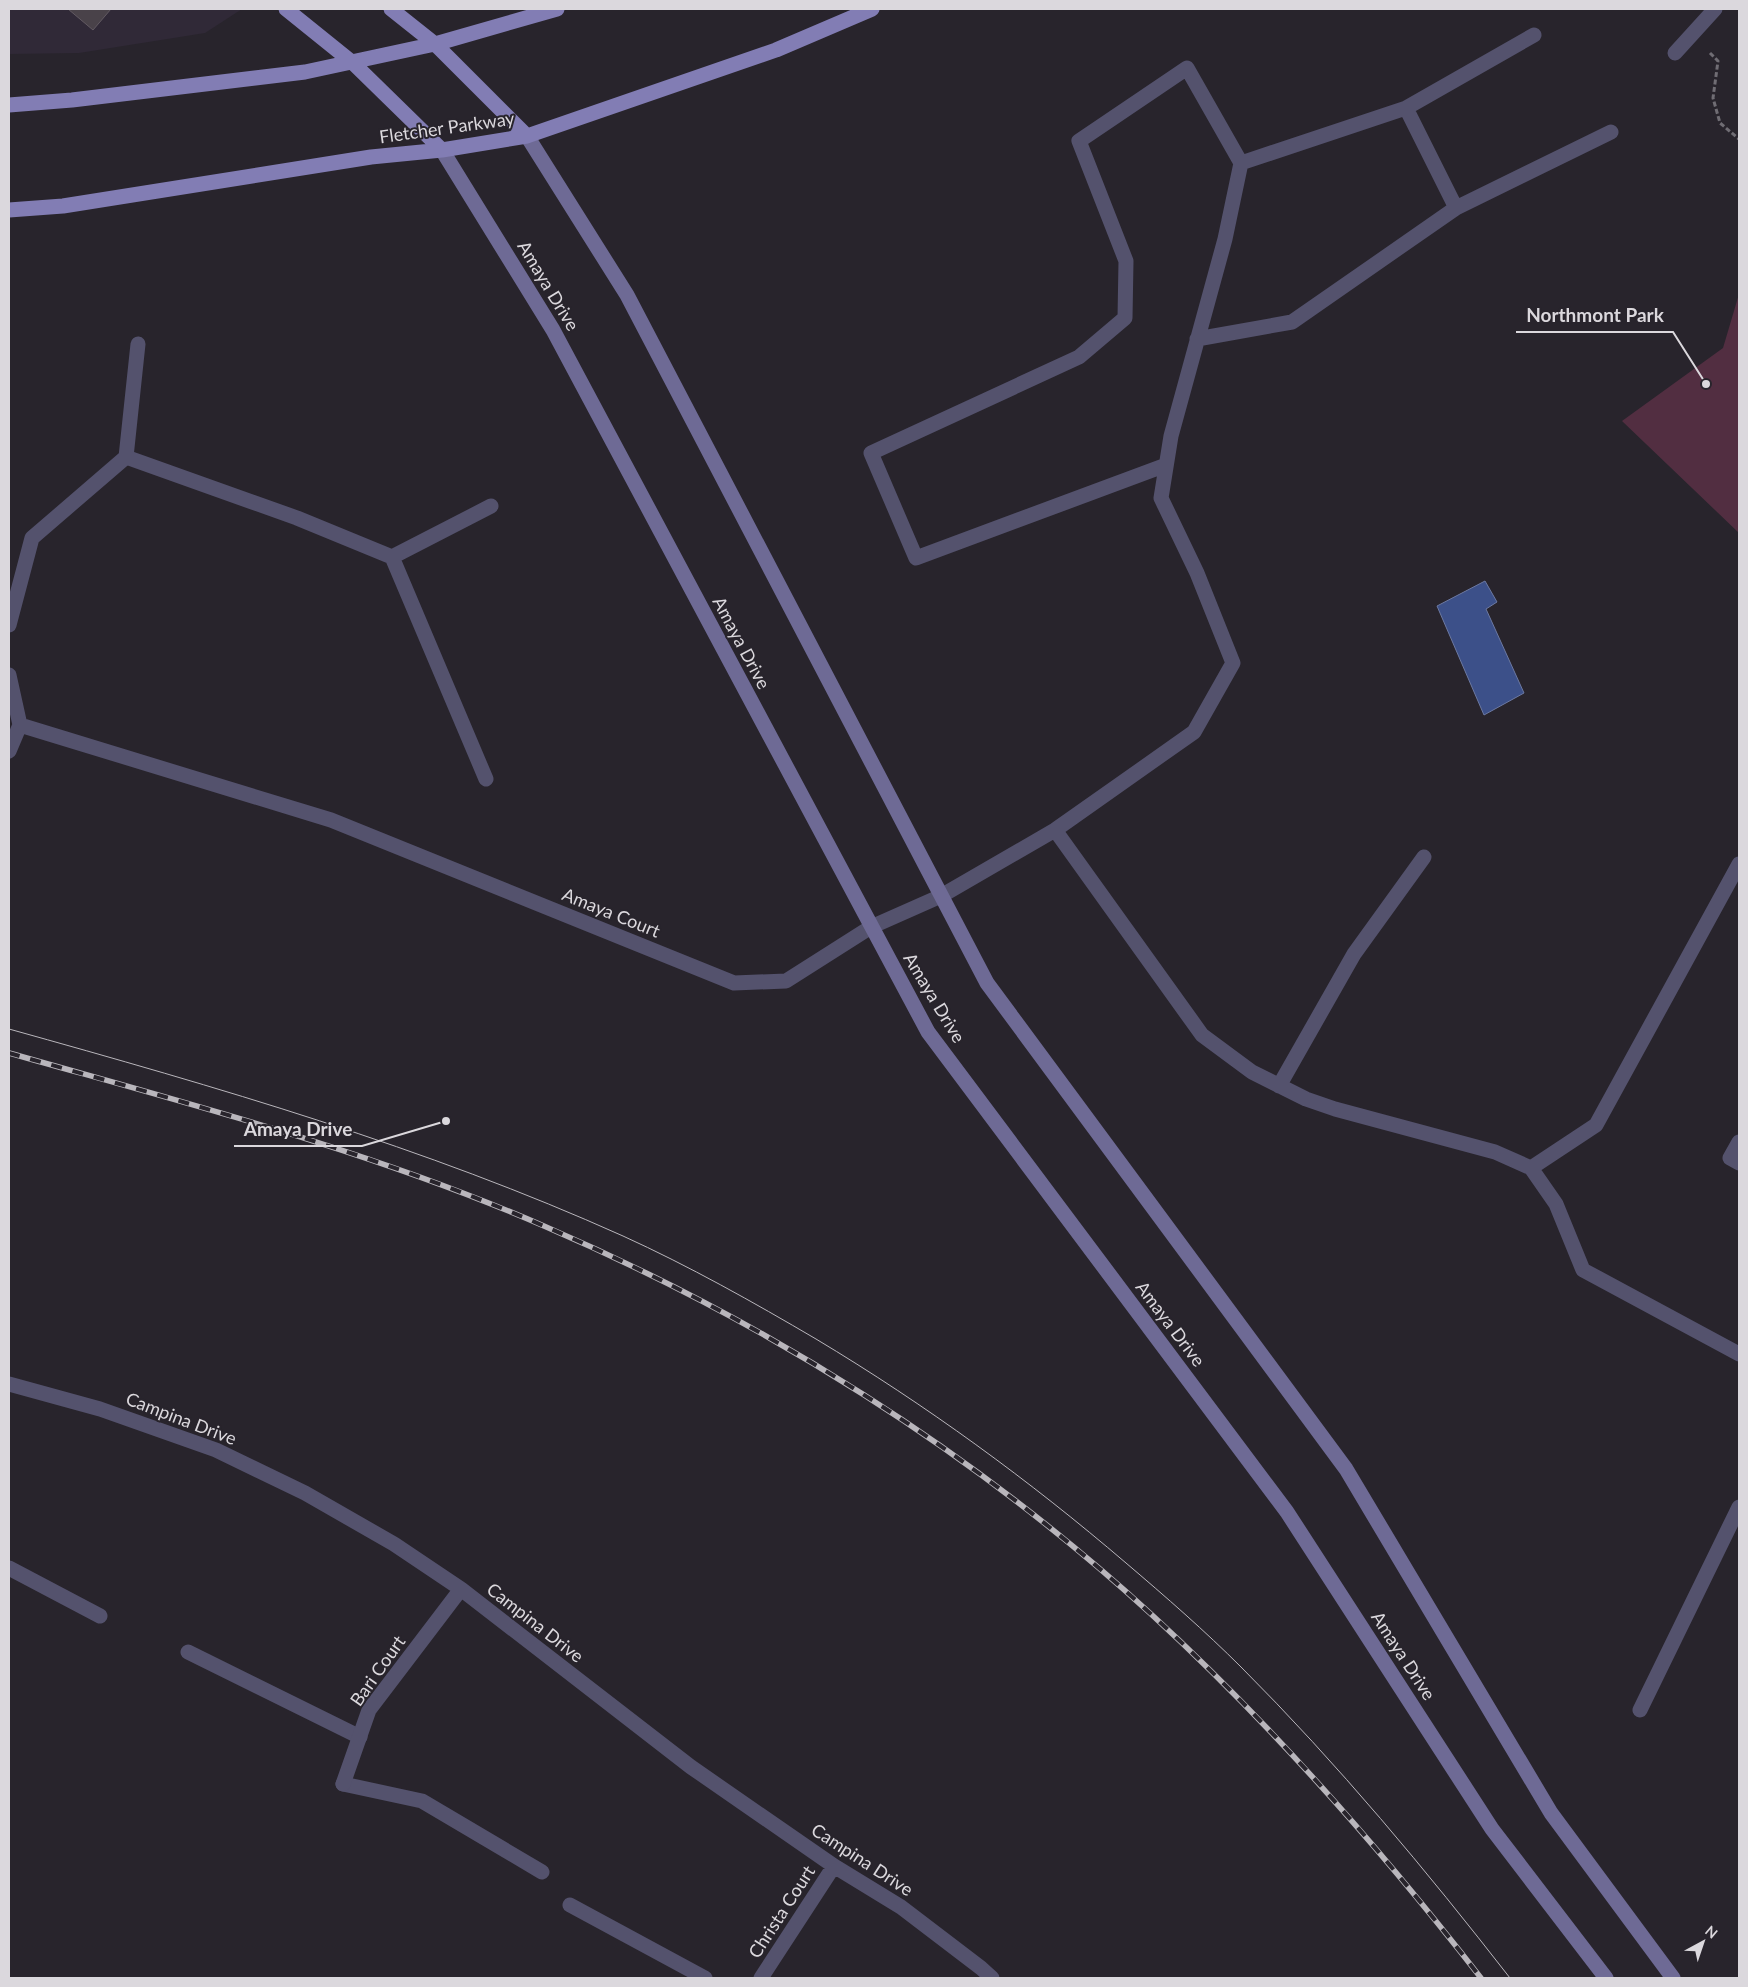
<svg xmlns="http://www.w3.org/2000/svg" width="1748" height="1987" font-family="Lato,sans-serif">
<rect width="100%" height="100%" fill="#28242c"/>
<path fill="#302937" d="M9 9H242L205 33 79 53 9 54Z"/>
<path fill="#522e41" d="M1739 294V533L1622 421 1723 348Z"/>
<path fill="#3c5089" stroke="#6c79a2" d="M1485 581 1497 602 1486 609 1524 693 1484 715 1437 606Z"/>
<path fill="#494249" stroke="#625a62" d="M68 9H111L93 30Z"/>
<g fill="none" stroke-linecap="round" stroke-linejoin="round">
<path stroke="#706d74" stroke-width="3" stroke-dasharray="5 2.5" stroke-linecap="butt" d="M1710 53 1718 61 1713 98 1720 123 1739 139"/>
<path stroke="#54526d" stroke-width="15" d="M126 457 138 344
M392 557 491 506
M9 625 32 538 126 457 297 518 392 557 486 779
M9 1568 100 1616
M188 1652 360 1737
M343 1784 422 1801 542 1872
M570 1905 705 1978"/>
<path stroke="#54526d" stroke-width="15" d="M1675 53 1715 9
M1241 163 1406 108
M1456 208 1406 108 1534 35
M1197 339 1292 322 1456 208 1611 132
M9 675 20 725 331 820 734 983 786 981 871 927 941 896 1055 830 1194 732 1233 663 1197 573 1161 498 1171 436 1225 239 1241 163 1187 68 1079 141 1126 261 1125 318 1079 357 871 453 916 558 1166 465
M9 751 20 725
M1055 830 1202 1035 1252 1072 1306 1099 1335 1109 1495 1152 1531 1168 1556 1204 1583 1270 1739 1354
M1279 1086 1354 954 1424 857
M1739 1142 1730 1158 1739 1163
M1531 1168 1596 1125 1739 864
M9 1384 100 1409 216 1450 305 1493 394 1544 461 1589 691 1767 834 1866 901 1907 981 1968 992 1978
M1640 1710 1739 1507
M343 1784 369 1710 461 1589
M761 1978 834 1866"/>
<path stroke="#6e6a95" stroke-width="15" d="M527 136 627 295 987 983 1346 1469 1551 1813 1673 1978
M442 150 553 330 928 1032 1287 1512 1492 1829 1606 1978"/>
<path stroke="#827db4" stroke-width="15" d="M286 9 353 63 442 150
M391 9 435 44 527 136
M9 105 72 100 305 72 435 44 557 9
M9 210 63 206 371 157 442 150 527 136 776 50 872 9"/>
<path stroke="#b9b6bc" stroke-width="1" d="M9 1029C217 1087 425 1147 623 1236 689 1266 753 1302 816 1339 926 1405 1029 1480 1126 1563 1166 1597 1205 1631 1241 1667 1338 1764 1426 1870 1510 1978"/>
<defs>
<path id="rail" d="M9 1053C189 1104 372 1151 544 1226 765 1321 974 1452 1151 1614 1272 1725 1380 1848 1481 1978"/>
</defs>
<use href="#rail" stroke="#b9b6bc" stroke-width="5.5"/>
<use href="#rail" stroke="#28242c" stroke-width="4" stroke-dasharray="11" stroke-linecap="butt"/>
</g>
<g text-anchor="middle" stroke-width="4" stroke-linejoin="round" paint-order="stroke">
<g font-size="18" fill="#dbd8dd" stroke="#28242c">
<text transform="translate(447 128) rotate(-8)" y="6">Fletcher Parkway</text>
<text transform="translate(548 286) rotate(59)" y="6">Amaya Drive</text>
<text transform="translate(741 643) rotate(62)" y="6">Amaya Drive</text>
<text transform="translate(611 913) rotate(22)" y="6">Amaya Court</text>
<text transform="translate(934 998) rotate(59)" y="6">Amaya Drive</text>
<text transform="translate(1170 1324) rotate(53)" y="6">Amaya Drive</text>
<text transform="translate(181 1419) rotate(21)" y="6">Campina Drive</text>
<text transform="translate(535 1623) rotate(38)" y="6">Campina Drive</text>
<text transform="translate(1403 1656) rotate(57)" y="6">Amaya Drive</text>
<text transform="translate(378 1671) rotate(-55)" y="6">Bari Court</text>
<text transform="translate(862 1860) rotate(33)" y="6">Campina Drive</text>
<text transform="translate(782 1912) rotate(-57)" y="6">Christa Court</text>
</g>
</g>
<path fill="none" stroke="#dbd8dd" stroke-width="2" d="M1706 384L1673 332H1516M446 1121L362 1146H234"/>
<g fill="#dbd8dd" stroke="#28242c" stroke-width="2">
<circle cx="1706" cy="384" r="5"/>
<circle cx="446" cy="1121" r="5"/>
</g>
<g font-size="19" text-anchor="middle" font-weight="bold" fill="#dbd8dd" stroke="#28242c" stroke-width="4" stroke-linejoin="round" paint-order="stroke">
<text x="1595" y="322">Northmont Park</text>
<text x="298" y="1136">Amaya Drive</text>
</g>
<rect width="1748" height="1987" fill="none" stroke="#dbd8dd" stroke-width="20"/>
<g transform="translate(1703 1942) rotate(40)" stroke="#28242c" stroke-width="4" paint-order="stroke">
<path d="M0-4L9 19L0 12L-9 19Z" fill="#dbd8dd"/>
<text y="-8" font-size="14" font-weight="bold" text-anchor="middle" fill="#dbd8dd">N</text>
</g>
</svg>
